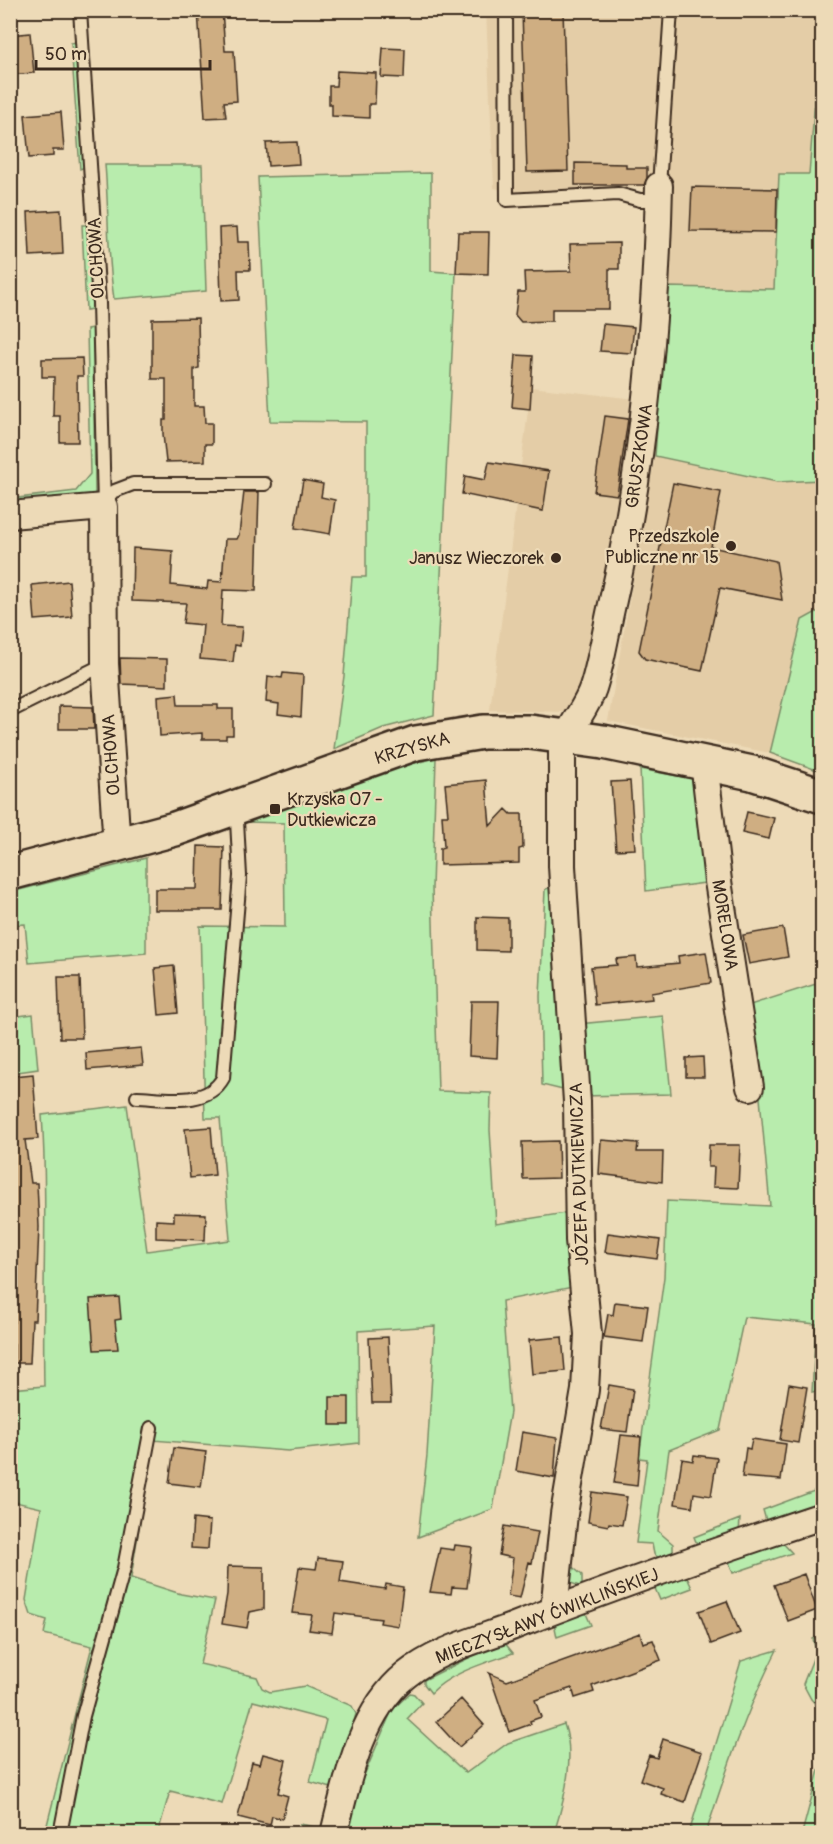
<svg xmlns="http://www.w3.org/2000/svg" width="833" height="1844" font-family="Pangolin,sans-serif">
<rect width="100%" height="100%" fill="#eddab7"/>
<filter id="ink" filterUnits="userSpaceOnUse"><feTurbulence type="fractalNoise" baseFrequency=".0167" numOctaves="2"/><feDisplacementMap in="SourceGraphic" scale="12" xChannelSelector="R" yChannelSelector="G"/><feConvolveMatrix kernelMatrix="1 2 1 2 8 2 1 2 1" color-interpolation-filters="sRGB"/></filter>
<g filter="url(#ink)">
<path fill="#e4cda7" d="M486 11H822L809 175 779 174 774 290 667 287 670 186 514 192 494 188Z
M531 387 635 399 629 467 583 683 565 712 490 710Z
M655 456 777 482 822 480V609L802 620 770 753 608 721Z"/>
<path fill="#b8ecad" stroke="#7a8b66" stroke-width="1.5" d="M822 11V480L777 482 655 456 667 287 774 289 779 174H809Z
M76 42 85 167 80 169 71 43Z
M105 165H202L206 291 114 299C107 254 109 210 105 165Z
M431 173V271L456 273 434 715 383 728 334 749 344 676 352 577H366V422L270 421 258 177Z
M82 225H88L92 309 86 310Z
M93 328 95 493 85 500 11 505 10 499 76 491 90 474 87 329Z
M822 609V772L770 753 802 620Z
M436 758 432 888 438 1091 491 1093 490 1130 496 1224 571 1212 578 1286 502 1301 510 1412 493 1509 418 1537 427 1455 435 1326 358 1331 359 1443 288 1451 153 1440 131 1578 181 1594 215 1600 200 1664 257 1677 262 1688 270 1692 305 1686 352 1706 356 1714 335 1789 310 1782 326 1720 253 1701 222 1804 170 1791 158 1833H45L92 1646 44 1634 47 1620 31 1615 26 1600 41 1508 11 1501V1389L44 1386C42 1295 48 1205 42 1115L127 1105 147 1251 230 1240 220 1118H205L200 926 285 927 284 823 247 822 395 768Z
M640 769 699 780 712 882 646 891Z
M146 858V953L29 963 25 924 11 925V892Z
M554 884 567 1091 542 1085 540 996 545 890Z
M822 982V1390L812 1392 816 1324 744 1317 720 1430 669 1450 658 1531 673 1544V1555L659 1558 654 1554 652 1544 636 1543 647 1459 639 1458 664 1277 667 1201 770 1206 760 1098 747 1006Z
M33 1014 38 1069 11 1073V1017Z
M663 1016 671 1094 583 1096 578 1024Z
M822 1488V1504L767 1524 763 1510Z
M740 1519 739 1533 699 1549 694 1537Z
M781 1541 792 1553 733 1573 728 1559Z
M569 1564 582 1575V1587L568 1582Z
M686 1575 692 1588 660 1600 654 1586Z
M585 1611 591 1625 557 1637 554 1623Z
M822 1635V1711L811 1699 803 1684 816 1651 813 1639Z
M503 1641 513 1653C486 1663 451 1672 431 1693L424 1684V1680Z
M777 1650C747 1708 726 1771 706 1833H689L741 1661Z
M410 1693 414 1694 422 1703 407 1719 466 1773 508 1743 564 1724C576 1756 564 1802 554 1833L345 1834 350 1808 392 1710Z
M822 1759V1809L815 1833H802Z
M300 1824 324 1829 323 1833 297 1834Z"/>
<path fill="#cfae82" stroke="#3b2a1e" stroke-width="1.5" d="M198 10H222L225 51H234L237 101 224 102 226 117 205 118Z
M522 10H563L568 171 527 172Z
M30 33 34 73 10 75V35Z
M383 48 405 49 404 78 381 77Z
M337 71 376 73 375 104H369V118L332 116V104H329V86H336Z
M61 112 64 150H53V156L29 158 25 115Z
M297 142 299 164 268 166 266 143Z
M575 163 626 164V168H647V178L644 185H575Z
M692 187 777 189 776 232 690 231Z
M61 210 63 254 30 256 28 212Z
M237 227 238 242H249L250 270H238L239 300 221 301 219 228Z
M458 232H489L488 274 456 273Z
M619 243V269H609V309H552V321L521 322 515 315 518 292H525L524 272 571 271 570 244Z
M198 318 199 368 194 369V406H204L205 423H212V444H205V461L166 462 163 434V420H166V379H152V319Z
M603 324 634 327 631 353 600 351Z
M516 355 533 356 530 409 512 407Z
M82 358 83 376H77L78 442H60V416H53L54 377H42V359Z
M605 416 628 419 617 495 594 492Z
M489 462 549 471 543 511 462 494 465 476 485 480Z
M303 480 323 484 321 497 335 500 330 534 295 528Z
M673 483 721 492 711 547 776 561 782 600 720 588 702 671 645 659 639 651Z
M244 492H259L256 591 223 590 221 626 242 627 240 646 235 645 233 662 200 659 203 625 183 623 186 603 132 601 133 548 173 551 171 585 207 589 208 581 222 582 225 539H237L239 535Z
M69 581 72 617 35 620 32 585Z
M120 658 167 659V686L121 684Z
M283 673 303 675 301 717 278 714 279 704 266 702 268 676 282 678Z
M177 694 178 705H218V709H233V735H226V739H202V733L160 736 158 696Z
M59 706 93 707 94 729H59Z
M486 780 490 826 506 809 511 814H522L523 848 519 849V863L440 865V848L444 847 442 815H448L445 784Z
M630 781 635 849 616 850 611 782Z
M747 812 774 818 769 839 742 833Z
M198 846 224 847 222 910H155V889H197Z
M477 917 508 918V951L477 950Z
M783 928 788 957 749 964 743 935Z
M706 952 711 983 651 993 652 999 595 1005 591 967 617 965 616 959 636 957 637 967 679 963 678 956Z
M174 966 178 1013 159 1015 155 968Z
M58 977H80L82 1038H60Z
M471 1001H499L497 1058 469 1056Z
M141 1048 143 1065 87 1070 86 1053Z
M703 1057 704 1077H686V1058Z
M33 1074 38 1139 25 1140 31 1183H37L39 1227 35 1320H32L30 1363H14V1344H10V1322H14L15 1283H10V1119L17 1118 14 1076Z
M211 1127 215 1175 190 1178 185 1129Z
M601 1140 638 1143 637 1152H663L662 1182 599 1174Z
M558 1141 559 1178 523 1179 522 1142Z
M709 1145H740L738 1188 713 1187 714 1167H708Z
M174 1213 206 1214 205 1240 156 1238V1220L174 1221Z
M608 1233 660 1240 657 1259 605 1252Z
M119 1297 121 1319 115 1320 118 1349 94 1350 90 1299Z
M615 1302 648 1306 643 1342 604 1337 608 1314 613 1315Z
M388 1337 391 1403H372L369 1338Z
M562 1337 565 1371 532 1374 529 1340Z
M789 1384 807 1387 798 1443 780 1440Z
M609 1385 633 1389 627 1432 601 1429Z
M330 1397H349V1425H330Z
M522 1432 557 1438 554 1478 516 1471Z
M621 1435 641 1437 637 1486 614 1483Z
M752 1439 786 1444 781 1480 742 1477 746 1448 750 1449Z
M174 1448 206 1452 201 1487 169 1483Z
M694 1455 717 1458 711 1496 694 1493 692 1507 675 1504 682 1459 693 1461Z
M592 1492 627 1497 622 1525 609 1523 608 1526 588 1522Z
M193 1519 210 1521 208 1549 191 1548Z
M504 1526 538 1532 532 1563 529 1562 520 1598 508 1596 513 1558 499 1555Z
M455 1545 472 1547 467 1588 452 1587 451 1594 430 1592 440 1548 454 1550Z
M318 1558 343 1561 340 1582 385 1589 386 1584 403 1587 398 1626 380 1623 381 1619 335 1613 332 1633 309 1630 312 1615 292 1613 299 1567 316 1569Z
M228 1566 264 1567V1609L250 1612 247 1628 222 1624 227 1594Z
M804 1574 817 1610 788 1621 774 1585Z
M727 1601 740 1633 711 1644 699 1611Z
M640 1633 643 1643 653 1640 661 1660 592 1686 594 1692 575 1698 572 1688 535 1700 541 1717 530 1721 531 1724 509 1732 489 1673 507 1681Z
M461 1699 484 1725 459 1747 436 1722Z
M663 1739 702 1752 685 1802 661 1794 663 1788 640 1780 649 1755 657 1758Z
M263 1754 286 1760 278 1793 288 1796 282 1819 272 1816 270 1825 238 1817 252 1762 260 1764Z"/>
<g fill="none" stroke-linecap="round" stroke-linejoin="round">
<defs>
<path id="lane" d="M80 10 99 303 104 507
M506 10 507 200 618 194 640 200H659
M659 186 671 10
M104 505 112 492 133 484H265
M10 711 105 664
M137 1097C166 1098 207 1107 223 1078L240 876 237 821 232 810
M60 1834 83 1716 124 1568 151 1428"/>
<path id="street" d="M10 515 104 507 105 664 117 847
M704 762 718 881 750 1087
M554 1610 564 1514 585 1390 588 1334 579 1240 577 1102 562 866V749C568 727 586 710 593 688 602 660 606 629 613 600 644 464 656 326 659 186
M334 1834C347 1780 361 1711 406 1675 437 1650 478 1640 514 1626 615 1586 719 1550 822 1516"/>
<path id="secondary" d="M10 873 175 829 416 743 483 732H530L603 742 752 773 822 796"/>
</defs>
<use href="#lane" stroke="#3b2a1e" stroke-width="16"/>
<use href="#street" stroke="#3b2a1e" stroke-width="30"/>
<use href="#secondary" stroke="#3b2a1e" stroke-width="38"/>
<use href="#lane" stroke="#eddab7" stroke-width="12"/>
<use href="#street" stroke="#eddab7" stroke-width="26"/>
<use href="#secondary" stroke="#eddab7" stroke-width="33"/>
</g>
</g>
<g fill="#3b2a1e" stroke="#eddab7" stroke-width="2">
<circle cx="731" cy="546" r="6"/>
<circle cx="556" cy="558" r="6"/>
<rect x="269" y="803" width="12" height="12" rx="3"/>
</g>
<g text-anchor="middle" stroke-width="4.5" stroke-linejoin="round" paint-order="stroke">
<g font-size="18" fill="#3b2a1e" stroke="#eddab7">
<text transform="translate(96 258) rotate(-93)" y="6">OLCHOWA</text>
<text transform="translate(639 456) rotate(-82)" y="6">GRUSZKOWA</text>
<text transform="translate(412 748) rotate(-16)" y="6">KRZYSKA</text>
<text transform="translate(111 755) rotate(-94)" y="6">OLCHOWA</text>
<text transform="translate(725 925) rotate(81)" y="6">MORELOWA</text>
<text transform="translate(579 1174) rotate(-92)" y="6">JÓZEFA DUTKIEWICZA</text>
<text transform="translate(547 1616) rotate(-21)" y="6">MIECZYSŁAWY ĆWIKLIŃSKIEJ</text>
</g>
<g font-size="18" fill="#3b2a1e" stroke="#eddab7" text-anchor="end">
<text x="719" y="542">Przedszkole<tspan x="719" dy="21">Publiczne nr 15</tspan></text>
<text x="544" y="564">Janusz Wieczorek</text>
<text x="287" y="805" text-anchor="start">Krzyska 07 -<tspan x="287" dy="21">Dutkiewicza</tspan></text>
</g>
</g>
<rect width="833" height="1844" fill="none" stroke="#eddab7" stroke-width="36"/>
<rect x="18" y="18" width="797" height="1808" fill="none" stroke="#3b2a1e" stroke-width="2" filter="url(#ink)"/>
<path d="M36 60v9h174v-9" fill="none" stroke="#3b2a1e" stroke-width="3"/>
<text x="45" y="60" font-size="18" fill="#3b2a1e" stroke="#eddab7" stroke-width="4.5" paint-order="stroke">50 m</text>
</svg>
